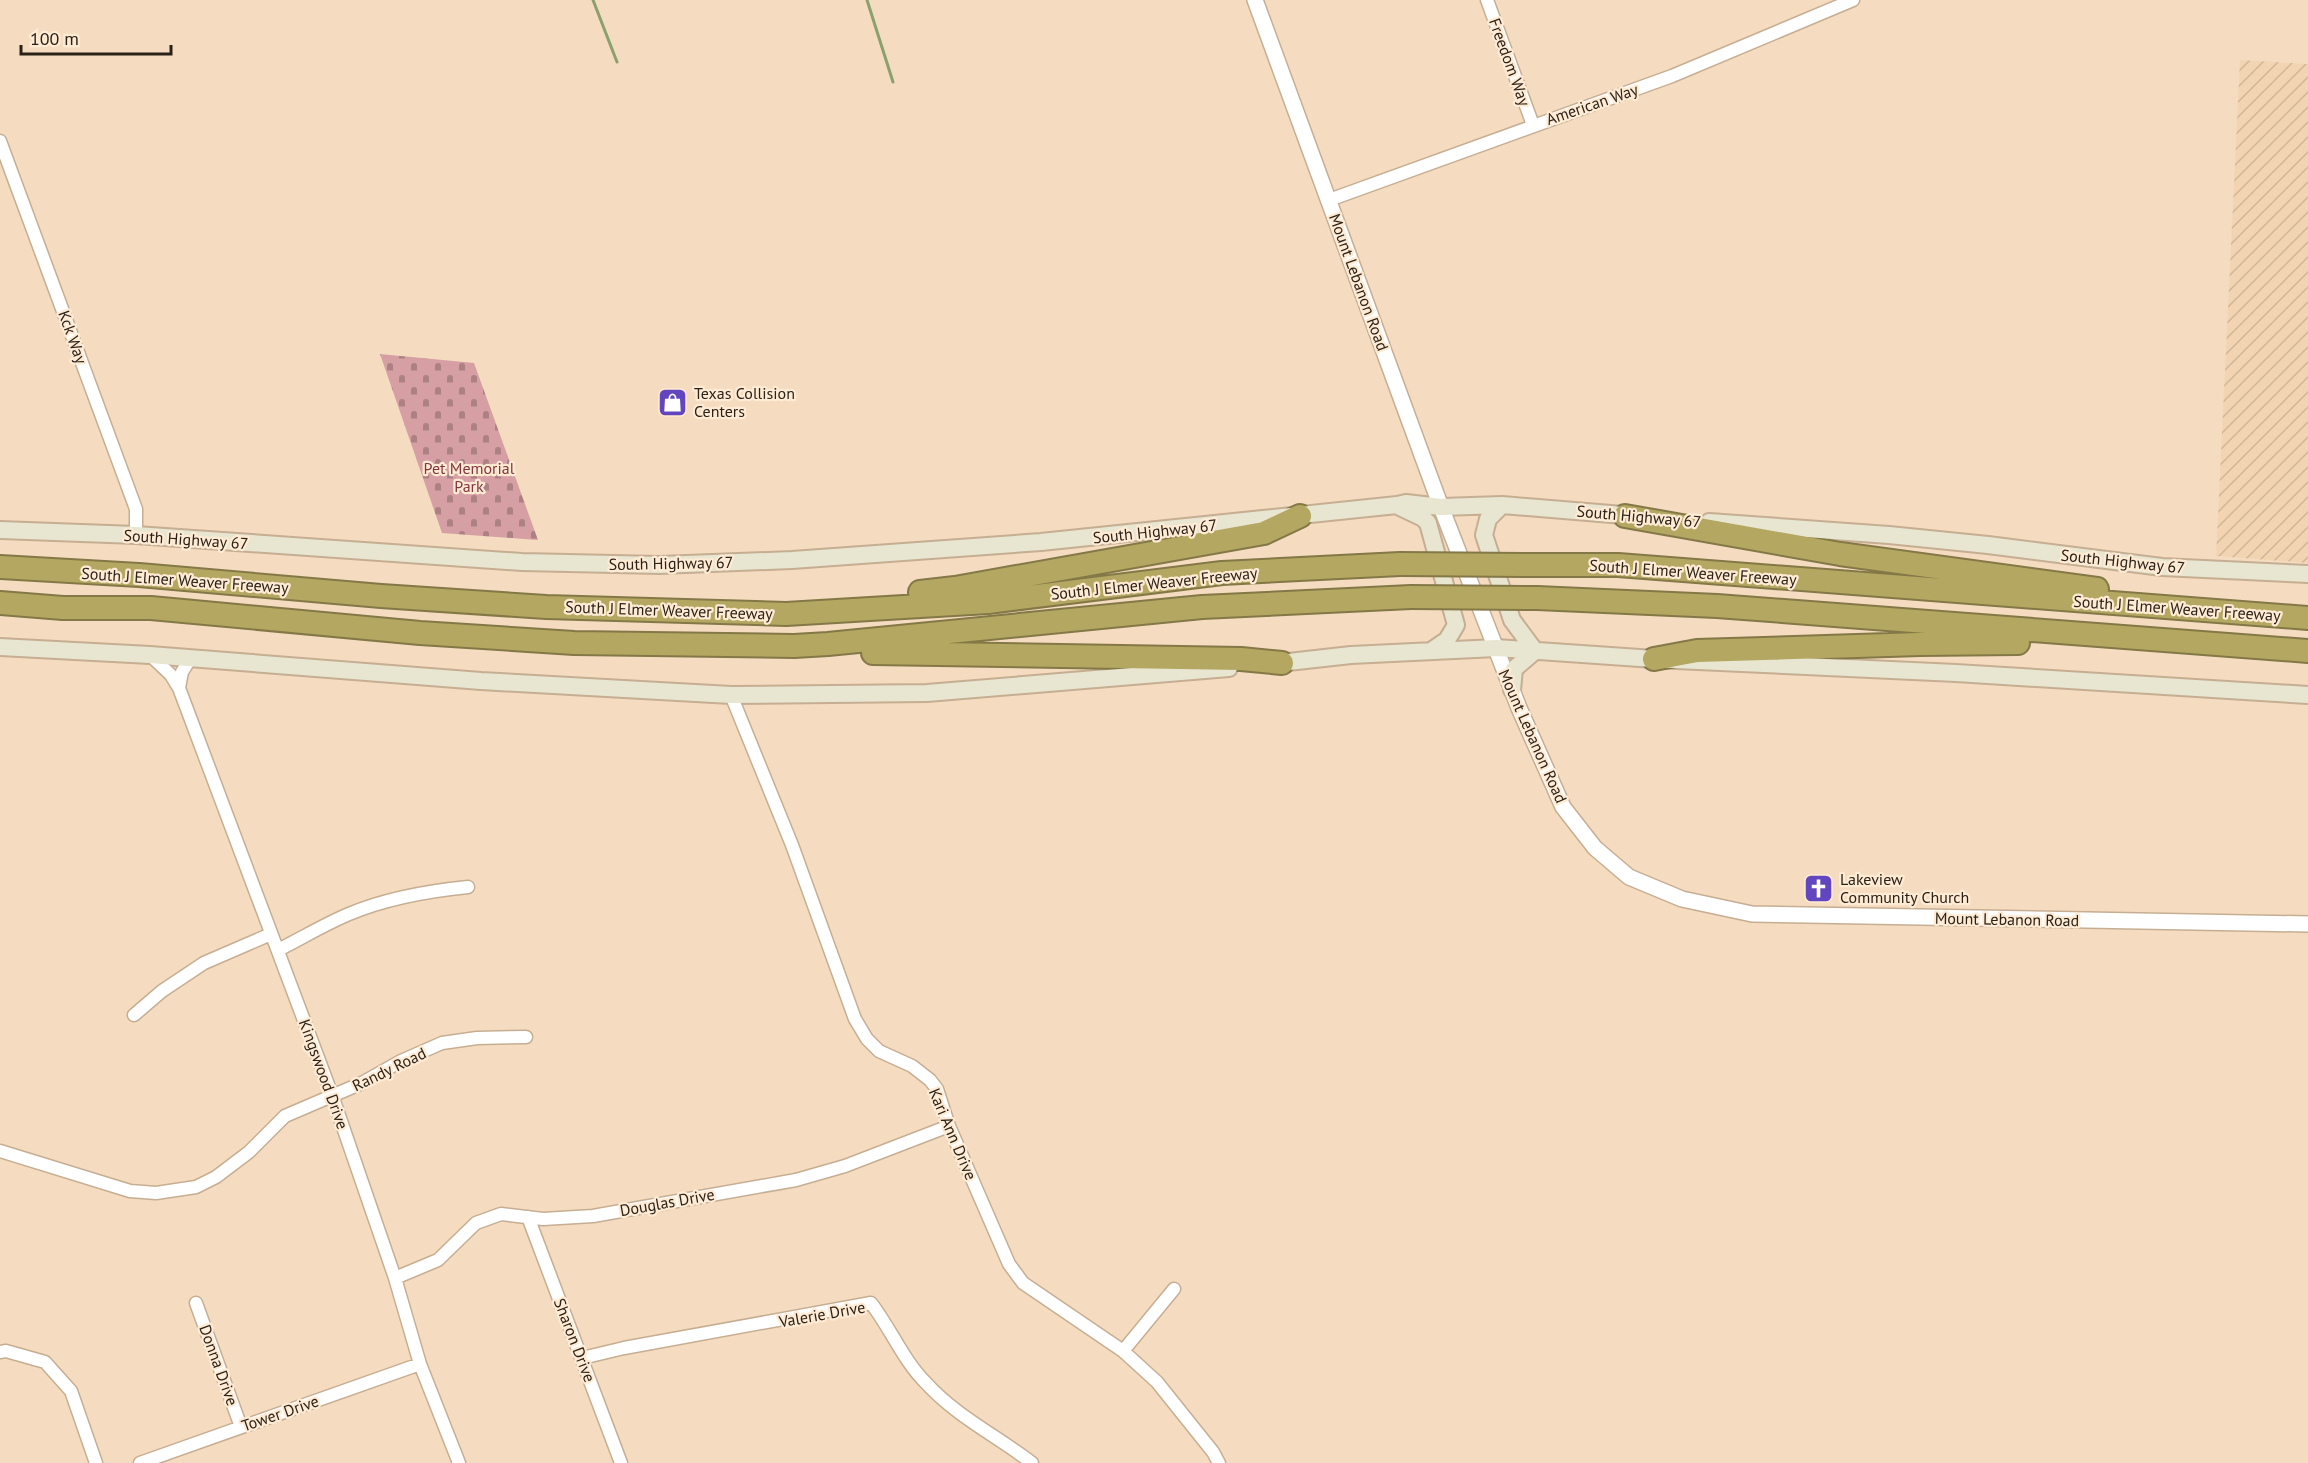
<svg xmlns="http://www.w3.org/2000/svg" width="2308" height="1463" font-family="'PT Sans',sans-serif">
<defs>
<pattern id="industrial-furrows" width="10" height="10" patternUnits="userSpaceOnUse" patternTransform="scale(1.5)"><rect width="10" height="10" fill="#f2d4b2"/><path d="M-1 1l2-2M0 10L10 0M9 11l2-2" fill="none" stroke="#d0b698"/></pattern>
<pattern id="cemetery-stones" width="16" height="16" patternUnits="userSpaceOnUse" patternTransform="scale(1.5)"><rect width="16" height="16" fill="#d59fa3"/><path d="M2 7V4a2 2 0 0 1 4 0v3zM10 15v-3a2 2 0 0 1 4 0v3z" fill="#ad8184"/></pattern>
</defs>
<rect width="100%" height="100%" fill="#f5dcc1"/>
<path fill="url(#industrial-furrows)" d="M2240 60 2308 64V563L2216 556Z"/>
<path fill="url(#cemetery-stones)" d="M380 354 474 363 538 540 442 533Z"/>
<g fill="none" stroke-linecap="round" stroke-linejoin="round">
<path stroke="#8ba16d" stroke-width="3" d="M593 0 617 62
M867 0 893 82"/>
<defs>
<path id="minor" d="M1487 0 1533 125
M0 141 136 509V535
M1329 200 1672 76 1853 0
M150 655 171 675 179 688 332 1095 395 1278 420 1364 459 1463
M179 688 182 672 190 659
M731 695 792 845 855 1019 867 1039 879 1051 912 1066 930 1080 937 1089 949 1126 1009 1264 1023 1283 1123 1351 1157 1382 1213 1452 1219 1463
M278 950C302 938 325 924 349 914 387 898 428 891 468 887
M134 1015 162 991 204 963 271 934
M0 1151 130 1191 156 1193 196 1187 216 1177 249 1152 285 1116 362 1083 401 1061 442 1043 477 1038 526 1037
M528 1217 621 1463
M395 1278 438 1260 476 1223 501 1214 543 1219 593 1216 796 1180 845 1166 949 1126
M196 1303 241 1427
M1123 1351 1174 1289
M0 1352 6 1351 45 1362 71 1391 96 1463
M582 1358 624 1348 871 1303C891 1329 903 1360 926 1383 956 1416 997 1436 1032 1463
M140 1463 420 1364"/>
<path id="tertiary" d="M1255 0 1441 507 1519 708 1563 807 1595 848 1629 877 1682 899 1752 914 2308 924"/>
<path id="secondary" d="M1502 505 1488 519 1484 535 1512 620 1535 651 1514 669 1512 690
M1400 507 1423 518 1428 523 1456 625 1447 640 1431 651
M1709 522 1889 535 1988 545 2162 567 2308 574
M0 530 136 535 522 562 660 565 792 560 1041 542 1397 505 1406 503 1441 507 1502 505 1635 516
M0 647 150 655 481 681 731 695 927 693 1229 668
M1270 664 1351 655 1496 648 1654 659 1956 673 2308 695"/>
<path id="motorway" d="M1625 516 1840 554 2097 589
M1524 565H1618L2308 618
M0 567 139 575 381 596 546 607 786 614 988 602 1222 573 1400 564
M920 592 955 588 1264 533 1300 516
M1537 598 1717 606 2308 651
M0 603 63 608H151L420 633 574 643 794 646 828 644 1202 607 1411 597
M873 653 1241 659 1282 663
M1654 659 1697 651 1920 644 2018 643"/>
</defs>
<use href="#minor" stroke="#c6ae93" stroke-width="15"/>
<use href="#tertiary" stroke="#c6ae93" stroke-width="18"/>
<use href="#secondary" stroke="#c6ae93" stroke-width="20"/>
<use href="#motorway" stroke="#847847" stroke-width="26"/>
<use href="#minor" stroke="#fff" stroke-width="12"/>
<use href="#tertiary" stroke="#fff" stroke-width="15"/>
<use href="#secondary" stroke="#e8e5d0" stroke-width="16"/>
<use href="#motorway" stroke="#b4a761" stroke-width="22"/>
<defs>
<path id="motorway-bridge" d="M1400 564 1524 565
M1411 597 1537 598"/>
</defs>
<use href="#motorway-bridge" stroke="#847847" stroke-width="26" stroke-linecap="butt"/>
<use href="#motorway-bridge" stroke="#b4a761" stroke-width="22"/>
</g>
<defs>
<symbol id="shop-square" viewBox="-11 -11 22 22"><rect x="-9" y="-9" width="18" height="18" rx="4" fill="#6246bf" stroke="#ffebd4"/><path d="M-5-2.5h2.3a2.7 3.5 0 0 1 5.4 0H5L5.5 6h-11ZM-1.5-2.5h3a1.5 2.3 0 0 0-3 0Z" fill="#fff"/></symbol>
<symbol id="church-square" viewBox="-11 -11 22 22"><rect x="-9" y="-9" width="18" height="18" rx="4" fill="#6246bf" stroke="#ffebd4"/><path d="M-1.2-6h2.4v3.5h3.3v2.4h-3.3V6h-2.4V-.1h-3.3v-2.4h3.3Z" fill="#fff"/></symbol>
</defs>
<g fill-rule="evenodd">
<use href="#shop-square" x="656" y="386" width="33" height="33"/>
<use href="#church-square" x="1802" y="872" width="33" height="33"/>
</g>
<g text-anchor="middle" stroke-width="4.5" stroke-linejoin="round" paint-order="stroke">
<g font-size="16" fill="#2a2117" stroke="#ffebd4">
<text transform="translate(1510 62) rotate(70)" y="6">Freedom Way</text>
<text transform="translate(1592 104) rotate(-19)" y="6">American Way</text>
<text transform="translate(1359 282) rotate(70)" y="6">Mount Lebanon Road</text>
<text transform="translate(73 337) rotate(70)" y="6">Kck Way</text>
<text transform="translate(1639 516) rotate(5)" y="6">South Highway 67</text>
<text transform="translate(1155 531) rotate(-6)" y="6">South Highway 67</text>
<text transform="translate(186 539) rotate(4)" y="6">South Highway 67</text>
<text transform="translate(2123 561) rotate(6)" y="6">South Highway 67</text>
<text transform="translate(671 563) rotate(-1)" y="6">South Highway 67</text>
<text transform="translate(1693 572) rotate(4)" y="6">South J Elmer Weaver Freeway</text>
<text transform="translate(185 580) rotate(4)" y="6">South J Elmer Weaver Freeway</text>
<text transform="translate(1154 583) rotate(-6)" y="6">South J Elmer Weaver Freeway</text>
<text transform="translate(2177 608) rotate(4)" y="6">South J Elmer Weaver Freeway</text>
<text transform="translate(669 610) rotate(2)" y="6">South J Elmer Weaver Freeway</text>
<text transform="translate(1533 736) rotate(66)" y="6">Mount Lebanon Road</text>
<text transform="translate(2007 919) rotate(1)" y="6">Mount Lebanon Road</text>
<text transform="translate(389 1069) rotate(-26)" y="6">Randy Road</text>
<text transform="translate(324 1074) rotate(70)" y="6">Kingswood Drive</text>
<text transform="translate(953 1134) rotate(67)" y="6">Kari Ann Drive</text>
<text transform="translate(667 1202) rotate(-10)" y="6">Douglas Drive</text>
<text transform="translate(822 1314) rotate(-10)" y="6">Valerie Drive</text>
<text transform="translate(575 1340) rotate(69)" y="6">Sharon Drive</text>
<text transform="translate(219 1365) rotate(70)" y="6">Donna Drive</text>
<text transform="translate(280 1413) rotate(-19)" y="6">Tower Drive</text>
</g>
<g font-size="16" fill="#2a2117" stroke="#ffebd4" text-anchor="start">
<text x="694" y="399">Texas Collision<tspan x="694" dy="18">Centers</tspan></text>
<text x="1840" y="885">Lakeview<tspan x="1840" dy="18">Community Church</tspan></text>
</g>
<g font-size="16" fill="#823540" stroke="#ffebd4">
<text x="469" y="474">Pet Memorial<tspan x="469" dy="18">Park</tspan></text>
</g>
</g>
<path d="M21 45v9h150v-9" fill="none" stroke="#2a2117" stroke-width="3"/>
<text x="30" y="45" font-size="18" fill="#2a2117" stroke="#ffebd4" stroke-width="4.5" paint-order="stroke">100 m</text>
</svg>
